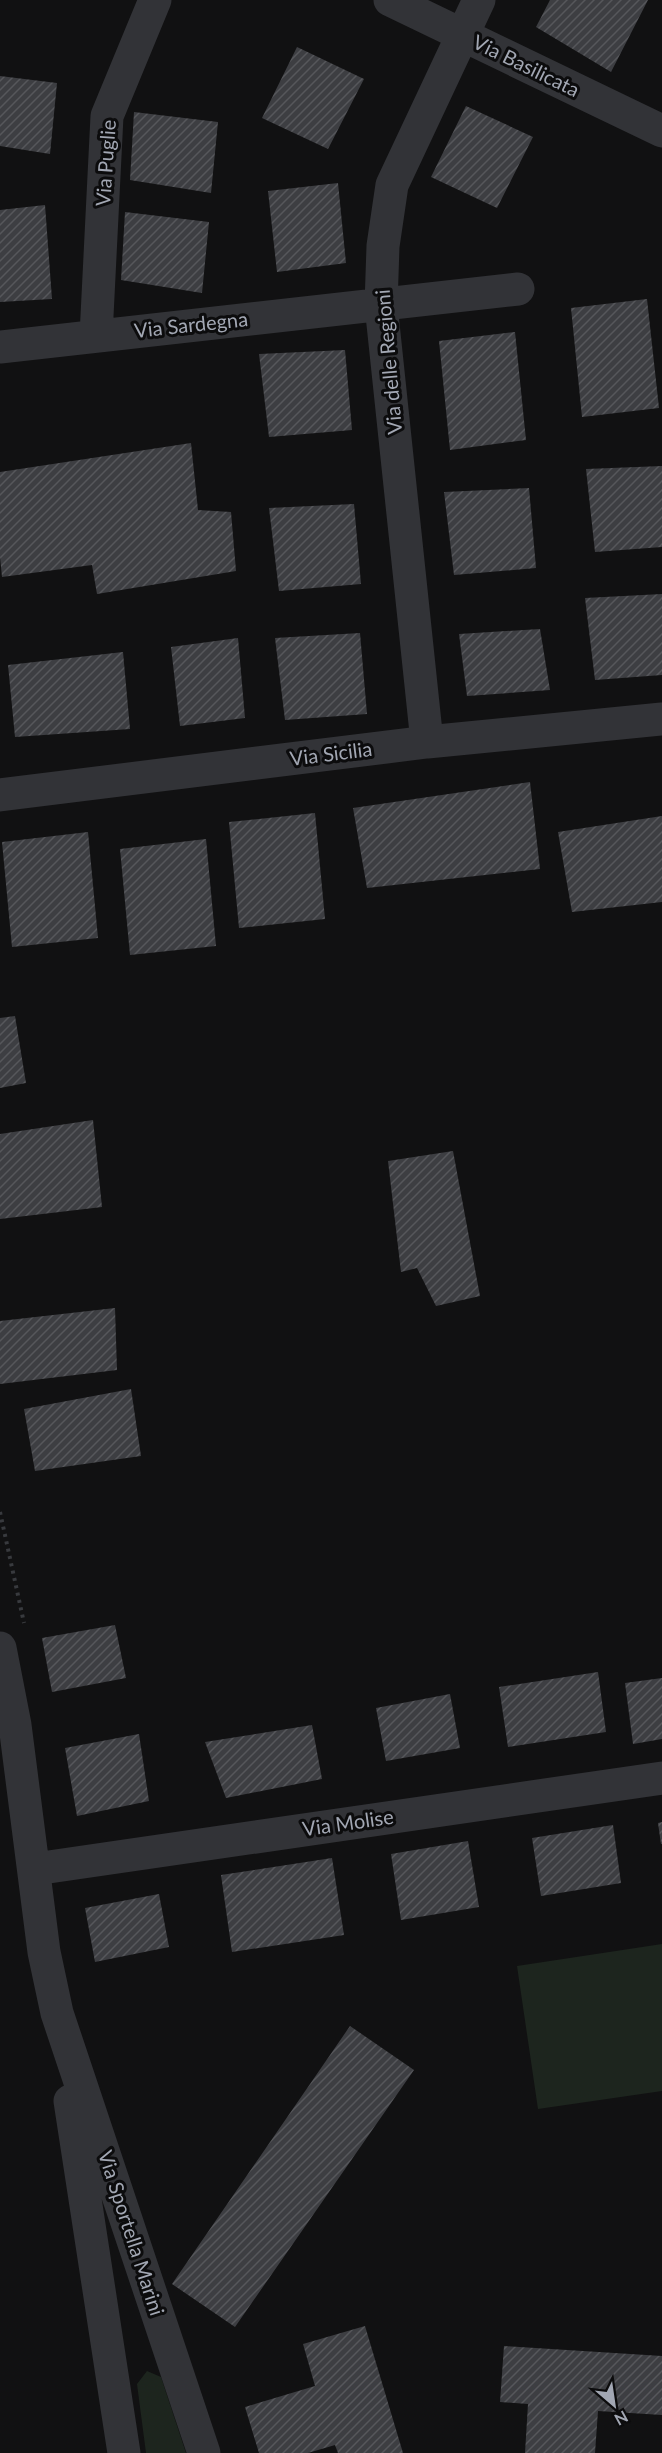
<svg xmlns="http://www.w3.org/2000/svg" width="662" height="2453" font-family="Lato,sans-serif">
<defs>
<pattern id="building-hatch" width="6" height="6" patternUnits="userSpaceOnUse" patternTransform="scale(1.5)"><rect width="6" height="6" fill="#3d3e42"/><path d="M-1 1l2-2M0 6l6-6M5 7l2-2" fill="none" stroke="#56575b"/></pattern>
</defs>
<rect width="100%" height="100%" fill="#111112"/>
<path fill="#1d251e" d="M662 1944V2091L538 2109 517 1966Z
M147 2371 161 2377 186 2453H146L137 2384Z"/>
<path fill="url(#building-hatch)" d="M550 0H648L611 72 536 27Z
M297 47 364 79 328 149 262 118Z
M0 76 57 83 50 154 0 146Z
M466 106 533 137 497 208 431 177Z
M134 112 218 122 211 193 130 180Z
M338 183 346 263 277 272 268 191Z
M45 205 52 299 0 302V210Z
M125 212 209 222 202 293 121 280Z
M647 299 659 408 582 417 571 308Z
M515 332 526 440 450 450 439 341Z
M345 350 352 430 269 437 259 354Z
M191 443 198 510 231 512 236 571 97 594 92 565 2 577 0 557V472Z
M662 466V547L595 552 586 469Z
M529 488 536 568 454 575 444 492Z
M354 504 361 584 279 591 269 508Z
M662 594V675L595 680 585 598Z
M540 629 550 690 467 696 459 634Z
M360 633 367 714 285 720 275 638Z
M238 638 245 718 180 726 171 647Z
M123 652 130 729 15 737 8 665Z
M530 782 540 869 367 888 353 808Z
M315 813 325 919 239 928 229 822Z
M662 816V902L572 912 558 832Z
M88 832 98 938 12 947 2 842Z
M206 839 216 946 130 955 120 849Z
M15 1016 26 1083 0 1088V1018Z
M93 1120 102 1207 0 1219V1134Z
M453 1151 480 1296 436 1306 417 1268 401 1272 388 1161Z
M115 1308 117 1370 0 1384V1321Z
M131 1389 141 1456 35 1471 24 1409Z
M115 1625 126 1678 52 1692 42 1638Z
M598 1672 606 1732 508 1747 499 1687Z
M662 1678V1739L633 1744 625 1683Z
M450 1694 460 1748 386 1761 376 1708Z
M312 1725 322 1779 226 1798 205 1742Z
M139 1734 149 1801 77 1816 65 1748Z
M662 1822V1844H661L658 1823Z
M613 1825 621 1883 541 1896 532 1838Z
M468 1841 479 1907 401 1920 391 1854Z
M332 1858 344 1935 232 1952 221 1875Z
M159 1894 169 1947 95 1962 85 1908Z
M350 2026 414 2070 235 2327 172 2284Z
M365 2326 403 2453H338L335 2445 308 2453H259L245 2407 315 2386 303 2344Z
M504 2346 662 2356V2415L598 2411 595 2453H525L528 2404 500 2402Z"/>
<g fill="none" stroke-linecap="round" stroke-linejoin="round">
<path stroke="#383a3e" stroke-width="4" stroke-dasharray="3 4.5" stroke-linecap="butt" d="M0 1512 24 1623"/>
<path stroke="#323337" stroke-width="33" d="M390 0 662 131
M96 336 107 116 155 0
M0 347 518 289
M427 742 381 305 383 246 392 185 479 0
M0 795 427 742 662 719
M0 1648 15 1725 44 1952 57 2013 204 2453
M35 1869 662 1778
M70 2101 124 2453"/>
</g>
<g text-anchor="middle" stroke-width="6" stroke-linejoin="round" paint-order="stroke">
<g font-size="20" fill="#a2a7b3" stroke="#0c0c0d">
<text transform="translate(526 66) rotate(26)" y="7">Via Basilicata</text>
<text transform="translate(106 163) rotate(-86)" y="7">Via Puglie</text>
<text transform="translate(191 325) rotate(-6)" y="7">Via Sardegna</text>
<text transform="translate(389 362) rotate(-95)" y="7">Via delle Regioni</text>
<text transform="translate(331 754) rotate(-7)" y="7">Via Sicilia</text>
<text transform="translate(348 1823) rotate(-8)" y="7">Via Molise</text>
<text transform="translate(131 2233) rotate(72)" y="7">Via Sportella Marini</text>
</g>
</g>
<g transform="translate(614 2405) rotate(151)" stroke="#0c0c0d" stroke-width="4.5" paint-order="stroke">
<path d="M0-4.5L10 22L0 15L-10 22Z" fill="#a2a7b3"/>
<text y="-9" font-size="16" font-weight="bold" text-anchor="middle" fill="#a2a7b3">N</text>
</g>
</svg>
